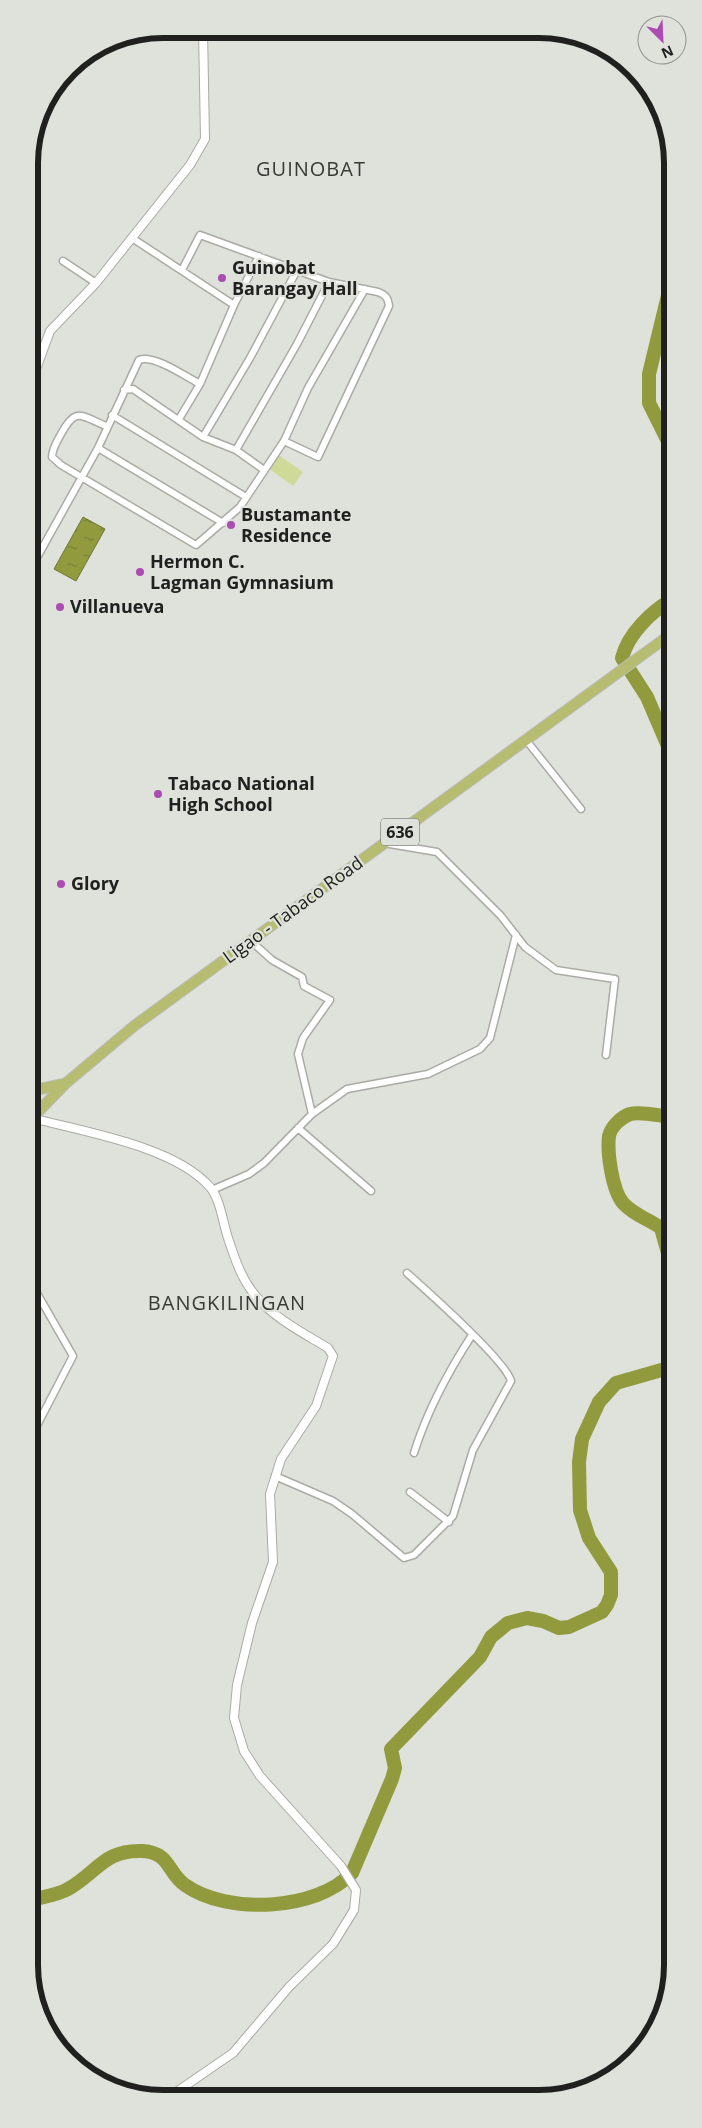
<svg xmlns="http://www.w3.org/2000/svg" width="702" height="2128" font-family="'Open Sans',sans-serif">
<defs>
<pattern id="water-ripples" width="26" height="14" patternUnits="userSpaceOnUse" patternTransform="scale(1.25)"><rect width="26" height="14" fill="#919b3e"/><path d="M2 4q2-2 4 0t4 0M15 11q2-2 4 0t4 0" fill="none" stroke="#767e33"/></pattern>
</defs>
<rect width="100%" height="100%" fill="#dfe1db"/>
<path fill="#d0da98" d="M277 454 303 472 293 486 268 468Z"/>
<path fill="url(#water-ripples)" stroke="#6f7634" d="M83 517 105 529 76 581 54 569Z"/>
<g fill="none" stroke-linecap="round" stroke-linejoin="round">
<path stroke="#919b3e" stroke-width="14" d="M671 283 649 374V403L671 447
M671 600C651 612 628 634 622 658L647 697 671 753
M672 1117C660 1116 641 1111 630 1114 621 1117 611 1127 609 1136 607 1152 612 1190 623 1203 635 1216 647 1218 661 1228L672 1267
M31 1900C42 1897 58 1895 68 1889 97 1873 104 1849 143 1851 171 1853 167 1873 185 1885 227 1915 316 1911 352 1873L392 1779 395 1768 391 1749 480 1657 491 1637 508 1623 527 1618 543 1621 559 1628 569 1627 602 1612 607 1605 611 1595V1572L589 1538 580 1510 579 1462 582 1439 599 1402 616 1383 672 1367"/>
<defs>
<path id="minor" d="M132 238 234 305
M63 261 96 283
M182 270 200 235 329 282 378 292C386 295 388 298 389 306L318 457 284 441
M124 390 133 389 203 437 236 450 264 470
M112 415 246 497
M179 419 200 384 234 305 259 256
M106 426C81 416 76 406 61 434 57 441 52 449 52 457L61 465 196 545 240 507 284 441 308 388 365 289
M203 437 250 358 297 270
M98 448 223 523
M236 450 297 344 329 282
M30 570 98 448 139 360C154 354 186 377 200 384
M526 740 581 809
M384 843 437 852 501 916 525 947 556 970 615 979 606 1055
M251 941 272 960 302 977 304 986 330 1000 303 1038 298 1054 312 1114
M298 1128 371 1191
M212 1190 249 1174 264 1163 312 1114 347 1089 428 1074 480 1049 490 1038 516 935
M30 1277 38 1295 73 1356 31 1437
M414 1453C427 1411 448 1372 472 1335
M275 1476 333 1501 352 1514 404 1558 414 1555 453 1516 473 1450 511 1381C506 1361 426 1290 407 1273
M410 1492 449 1522"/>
<path id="tertiary" d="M29 388 50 331 96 283 190 165 205 139 203 29
M32 1118C84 1132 174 1146 210 1187 221 1200 223 1225 229 1241 235 1259 242 1280 255 1295 272 1317 305 1334 328 1348L333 1356 316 1406 281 1459 270 1494 273 1562 252 1623 237 1685 234 1718 244 1751 260 1776 341 1866 356 1890 354 1910 333 1944 289 1987 233 2053 169 2097"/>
<path id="primary" d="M30 1091 64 1084
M30 1099 32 1118
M30 1120 65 1084 134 1026 671 634"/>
</defs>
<use href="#minor" stroke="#aaaba5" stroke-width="9"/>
<use href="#tertiary" stroke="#aaaba5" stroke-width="10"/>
<use href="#primary" stroke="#bcbcbc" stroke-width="12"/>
<use href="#minor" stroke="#fff" stroke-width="6"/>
<use href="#tertiary" stroke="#fff" stroke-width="8"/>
<use href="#primary" stroke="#b6bd70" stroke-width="10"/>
</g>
<g fill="#ac4bb2" stroke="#dfe1db" stroke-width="2">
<circle cx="222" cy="278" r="5"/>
<circle cx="231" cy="525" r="5"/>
<circle cx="140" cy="572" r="5"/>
<circle cx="60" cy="607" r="5"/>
<circle cx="158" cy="794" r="5"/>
<circle cx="61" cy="884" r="5"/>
</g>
<g text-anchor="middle" stroke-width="4.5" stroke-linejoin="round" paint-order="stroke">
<rect fill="#dfe1db" stroke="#595a57" stroke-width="1" x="381" y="818.5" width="38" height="27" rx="4"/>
<g font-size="16" font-weight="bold" fill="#20201e">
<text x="400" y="838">636</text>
</g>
<g font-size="18" font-weight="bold" fill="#20201e" stroke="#dfe1db" text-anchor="start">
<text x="232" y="274">Guinobat<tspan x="232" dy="21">Barangay Hall</tspan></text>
<text x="241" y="521">Bustamante<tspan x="241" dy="21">Residence</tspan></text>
<text x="150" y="568">Hermon C.<tspan x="150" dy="21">Lagman Gymnasium</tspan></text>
<text x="70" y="613">Villanueva</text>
<text x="168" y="790">Tabaco National<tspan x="168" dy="21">High School</tspan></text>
<text x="71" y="890">Glory</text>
</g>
<g font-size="18" fill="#20201e" stroke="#dfe1db">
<text transform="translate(293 910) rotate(-36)" y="6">Ligao - Tabaco Road</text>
</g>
<g font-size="20" letter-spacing="1" fill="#393a35" stroke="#dfe1db">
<text x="311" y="176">GUINOBAT</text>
<text x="227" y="1310">BANGKILINGAN</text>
</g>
</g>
<path d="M0 0H702V2128H0ZM163 38H539A125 125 0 0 1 664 163V1965A125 125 0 0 1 539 2090H163A125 125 0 0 1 38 1965V163A125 125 0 0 1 163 38Z" fill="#dfe1db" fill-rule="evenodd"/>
<path fill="none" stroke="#20201e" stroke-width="6" d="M163 38H539A125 125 0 0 1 664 163V1965A125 125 0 0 1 539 2090H163A125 125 0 0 1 38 1965V163A125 125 0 0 1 163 38Z"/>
<g transform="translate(662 40) rotate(156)"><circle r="24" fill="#dfe1db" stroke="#93948f"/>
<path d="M0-4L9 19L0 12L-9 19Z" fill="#ac4bb2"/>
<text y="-8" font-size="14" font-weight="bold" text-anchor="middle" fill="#20201e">N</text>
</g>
</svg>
